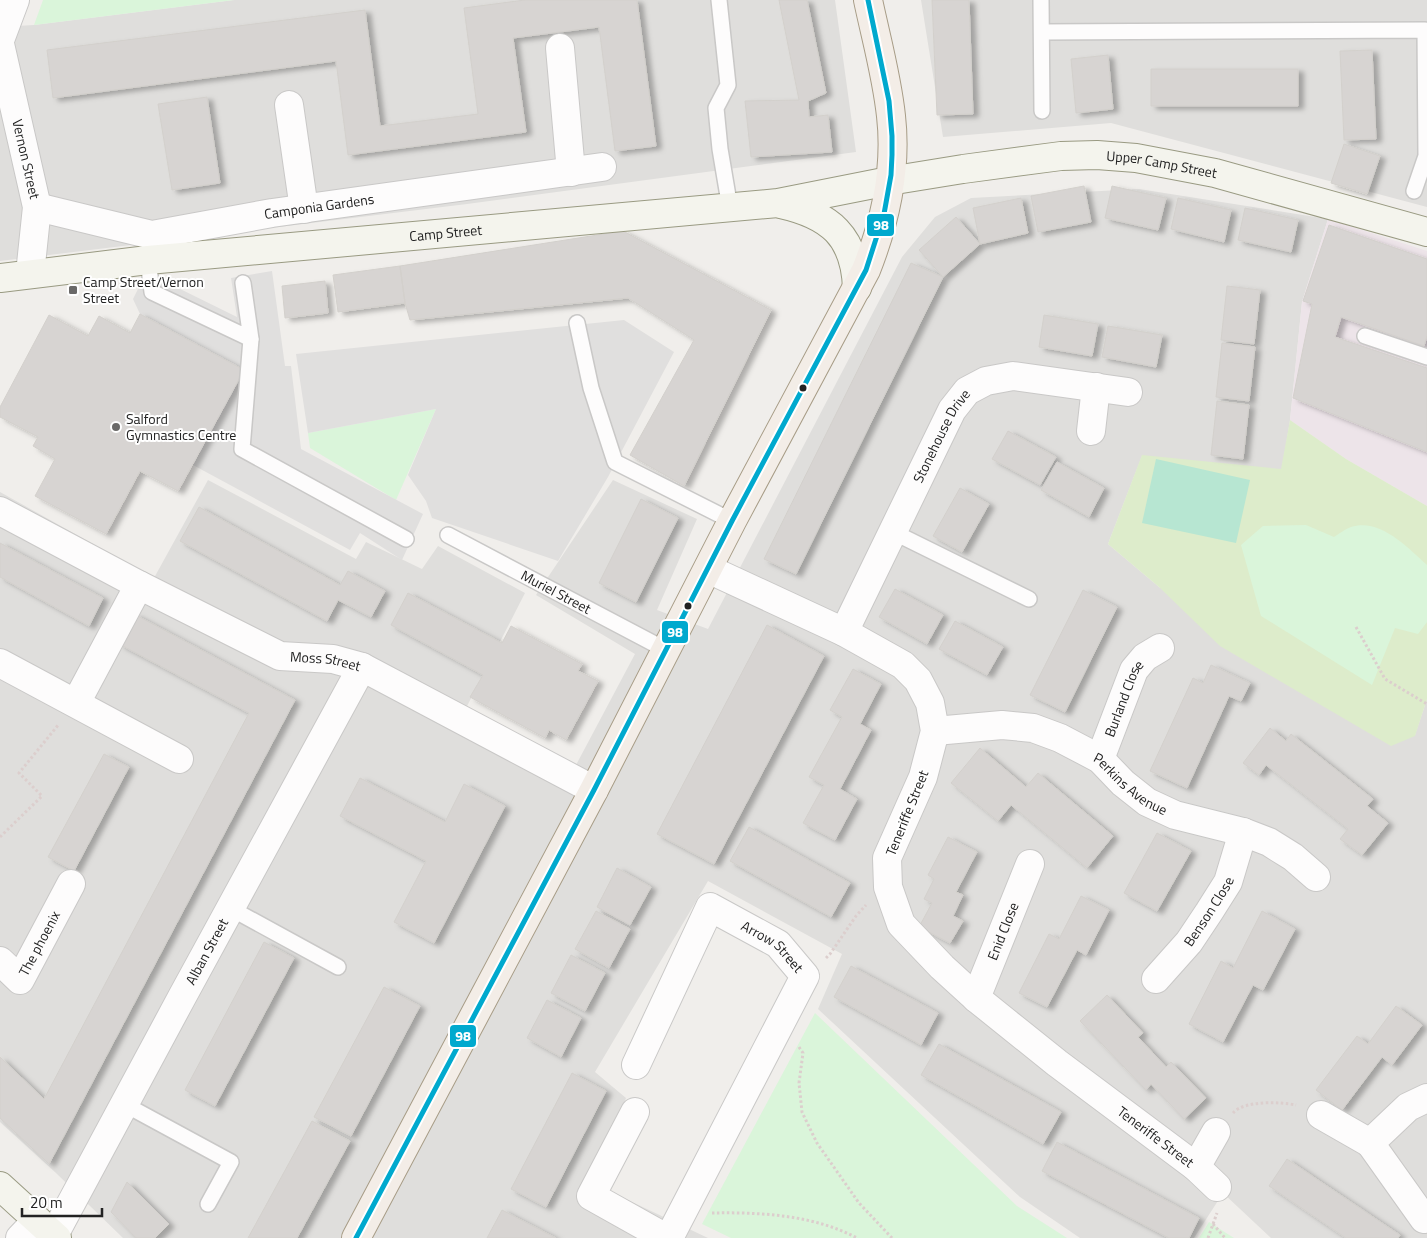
<svg xmlns="http://www.w3.org/2000/svg" width="1427" height="1238" font-family="'Titillium Web',sans-serif">
<defs>
<filter id="shadow"><feDropShadow dx="5.5" dy="3" stdDeviation="2.5" flood-color="#0004"/></filter>
</defs>
<rect width="100%" height="100%" fill="#f0eeeb"/>
<path fill="#dfdedc" d="M234 0H835L856 152 467 204 0 261V27L34 25Z
M921 0H1427V207L1111 123 943 137Z
M1139 189 1328 219 1302 302 1290 420 1282 470 1142 456 1108 544 1159 587 1415 735 1427 699V1238H1271L1223 1193 1194 1238H1080L1020 1197 818 1009 842 954 708 881 595 1072 626 1098 592 1183 708 1238H123L56 1173 0 1122V492L154 578 208 480 356 559 366 542 422 569 438 546 525 593 465 710 576 765 635 654 536 595 613 480 697 519 657 610 708 629 902 257 935 217 971 198Z"/>
<path fill="#ede4e9" d="M1328 219 1427 251V506L1346 459 1290 420 1302 302Z"/>
<path fill="#ddeccb" d="M1290 420 1346 459 1427 506V699L1415 736 1391 746 1220 646 1159 587 1108 544 1142 455 1281 469Z"/>
<path fill="#daf5da" d="M43 0H234L34 25Z
M436 409 396 500 310 448 308 433Z
M1306 525 1334 537C1339 534 1345 529 1351 527 1380 518 1407 547 1427 565V622L1418 634 1395 628 1372 685 1261 616 1241 545 1263 526Z
M815 1013 1017 1206 1067 1238H731L702 1224Z
M1209 1222 1234 1238H1199Z"/>
<path fill="#b7e6d2" d="M1156 459 1250 480 1236 543 1142 523Z"/>
<path fill="#e0dfde" d="M272 271 285 366H291L301 449 423 514 402 560 360 533 350 550 193 465 244 370 140 314 133 299 140 285 168 283 237 317 231 278Z
M624 320 674 352 608 477 558 561 432 518 426 501 408 475 436 409 308 433 296 354Z"/>
<path fill="#d7d4d2" stroke="#d3d0cc" filter="url(#shadow)" d="M525 0H637L656 146 615 151 599 27 513 38 526 132 348 155 336 61 53 98 47 50 365 10 380 126 478 114 464 8Z
M779 0H807L826 93 808 101 809 117 828 115 832 152 751 157 745 101 799 100Z
M932 0H969L973 114 937 115Z
M1372 50 1376 139 1344 140 1340 51Z
M1108 55 1113 109 1076 113 1071 59Z
M1151 69H1298V106H1151Z
M207 97 220 183 172 190 158 104Z
M1344 144 1380 156 1367 194 1331 183Z
M1084 186 1091 222 1038 232 1031 196Z
M1112 186 1166 198 1158 230 1105 218Z
M1021 198 1028 233 980 244 973 208Z
M1178 198 1231 210 1224 242 1171 229Z
M1245 208 1298 220 1291 252 1238 240Z
M956 217 980 244 943 277 919 250Z
M1329 225 1427 259V336L1424 346 1341 317 1335 337 1427 368V452L1293 398 1312 304 1303 301Z
M623 231 771 310 684 486 630 455 694 340 628 298 410 320 405 303 400 266Z
M911 263 943 277 796 574 764 559Z
M400 266 405 303 338 312 333 275Z
M325 281 328 313 285 318 282 286Z
M1227 286 1260 290 1254 344 1221 340Z
M140 314 244 370 178 491 140 471 106 534 35 496 55 459 33 446 38 437 0 417V407L49 315 88 336 99 316 130 333Z
M1044 315 1098 324 1092 356 1039 347Z
M1108 326 1162 335 1156 367 1102 357Z
M1222 343 1255 347 1249 401 1216 397Z
M1217 401 1249 405 1243 459 1211 455Z
M1008 431 1056 457 1040 485 992 459Z
M1057 462 1104 488 1089 517 1041 490Z
M960 488 989 504 962 552 933 536Z
M641 499 678 518 636 602 599 583Z
M199 507 340 585 348 571 385 591 371 617 338 600 327 621 180 541Z
M0 543 103 598 89 626 0 577Z
M895 589 943 615 927 644 879 617Z
M1083 590 1117 607 1065 712 1030 695Z
M408 593 502 643 511 626 582 664 578 671 598 681 566 740 549 730 545 738 470 697 483 675 391 625Z
M134 614 295 700 49 1164 0 1118V1057L44 1099 249 713 119 644Z
M955 621 1003 647 987 675 939 649Z
M767 625 824 656 714 864 657 834Z
M1211 665 1250 683 1241 701 1229 696 1187 788 1150 771 1193 678 1203 683Z
M853 669 881 684 860 724 871 730 840 789 857 799 835 840 803 823 824 785 809 777 842 717 830 710Z
M1270 728 1286 741 1291 734 1373 799 1367 806 1388 823 1362 855 1340 839 1348 829 1266 765 1259 775 1243 763Z
M980 748 1026 787 1038 773 1113 836 1087 868 1011 805 998 821 951 783Z
M104 754 129 767 74 871 48 857Z
M360 778 445 822 464 784 505 806 434 943 394 922 426 861 340 816Z
M749 827 850 883 831 917 730 861Z
M1157 833 1191 851 1157 911 1124 893Z
M948 837 977 852 956 892 963 895 953 916 963 921 950 943 919 927 932 903 924 899 934 879 928 875Z
M617 868 651 887 630 925 597 907Z
M1081 896 1109 910 1086 955 1077 950 1047 1007 1019 993 1049 934 1059 939Z
M596 911 630 929 609 968 575 949Z
M1262 911 1295 929 1263 990 1253 985 1223 1042 1189 1024 1221 961 1233 968Z
M264 942 294 958 215 1106 185 1090Z
M571 955 605 973 585 1011 551 993Z
M851 966 938 1013 921 1045 834 997Z
M384 987 420 1006 351 1136 314 1117Z
M1107 995 1143 1033 1138 1037 1166 1067 1171 1062 1206 1098 1184 1119 1151 1084 1146 1090 1080 1021Z
M547 1000 581 1018 561 1057 527 1038Z
M1396 1006 1422 1025 1392 1065 1382 1057 1342 1110 1316 1090 1357 1036 1368 1044Z
M939 1044 1061 1112 1043 1144 921 1075Z
M572 1073 606 1091 546 1207 511 1189Z
M312 1121 350 1141 297 1238H248Z
M1057 1142 1199 1218 1189 1238H1169L1042 1171Z
M1287 1159 1400 1235 1398 1238H1346L1269 1186Z
M127 1182 169 1224 155 1238H136L111 1212Z
M502 1210 556 1238H487Z"/>
<g fill="none" stroke-linecap="round" stroke-linejoin="round">
<defs>
<g id="lane">
<path d="M719 0 728 85 716 108 720 149 730 208"/>
<path d="M1041 0 1042 111"/>
<path d="M1042 32 1425 30 1426 156 1414 191"/>
<path d="M148 260 152 292 251 339 243 283"/>
<path d="M577 323 591 388 615 462 732 521"/>
<path d="M1365 336 1427 357"/>
<path d="M251 339 242 449 406 539"/>
<path d="M893 532 1029 599"/>
<path id="s1" d="M448 535 666 650"/>
<path d="M230 908 338 967"/>
<path d="M124 1104 231 1162 208 1204"/>
</g>
<g id="street">
<path d="M0 40 15 0"/>
<path id="s2" d="M0 44 37 207 30 274"/>
<path d="M560 48 571 172"/>
<path d="M289 105 304 209"/>
<path id="s3" d="M37 207 152 235 272 213 602 167"/>
<path d="M1091 431 1096 387"/>
<path id="s4" d="M0 511 139 585 280 656 333 659 362 667 594 790"/>
<path id="s5" d="M708 569 844 632 903 665 918 680 930 703 935 731 923 777 887 858 888 887 901 924 942 967 976 998 1057 1063 1196 1167 1217 1187"/>
<path id="s6" d="M844 632 952 410 967 391 986 381 1013 376 1128 392"/>
<path d="M0 663 179 759"/>
<path d="M76 703 139 585"/>
<path id="s7" d="M935 731 1002 725 1033 728 1060 738 1100 759 1123 783 1147 802 1175 815 1243 832 1269 842 1293 857 1316 877"/>
<path id="s8" d="M1100 759 1134 670 1145 657 1160 648"/>
<path id="s9" d="M0 961 20 980 71 884"/>
<path id="s10" d="M1156 979 1189 942 1209 912 1228 882 1243 832"/>
<path id="s11" d="M976 998 1030 864"/>
<path id="s12" d="M636 1065 710 907 778 944 805 976 669 1238"/>
<path d="M635 1112 591 1196 666 1238"/>
<path d="M1321 1115 1370 1143"/>
<path d="M1196 1167 1216 1132"/>
<path d="M1424 1219 1370 1143 1408 1107 1427 1098"/>
<path id="s13" d="M54 1235 182 997 362 667"/>
<path d="M20 1238 37 1220"/>
</g>
<g id="secondary">
<path d="M781 204C830 215 855 236 857 288"/>
<path id="s14" d="M0 278 148 260 778 203 889 181 963 169 1061 156 1097 155 1136 158 1215 173 1427 232"/>
<path d="M0 1186 57 1238"/>
</g>
<path id="primary" d="M356 1238 594 790 732 521 866 270C885 222 897 168 891 116 887 77 876 38 868 0"/>
</defs>
<use href="#lane" stroke="#c9c8c7" stroke-width="18"/>
<use href="#street" stroke="#c9c8c7" stroke-width="30"/>
<use href="#secondary" stroke="#999a82" stroke-width="30"/>
<use href="#primary" stroke="#a79c86" stroke-width="30"/>
<path stroke="#dccecd" stroke-width="3" stroke-dasharray="2.5 2.5" stroke-linecap="butt" d="M1356 627 1385 679 1427 704
M0 837 42 796 19 773 59 724
M826 958 830 954 856 916 866 905
M799 1047 803 1053 799 1083 802 1112 817 1143 859 1203 892 1238
M1233 1113C1244 1100 1281 1102 1296 1105
M712 1213C760 1212 814 1215 857 1238
M1213 1224 1225 1238
M1208 1238 1217 1213"/>
<use href="#lane" stroke="#fdfcfc" stroke-width="15"/>
<use href="#street" stroke="#fdfcfc" stroke-width="28"/>
<use href="#secondary" stroke="#f4f4ed" stroke-width="28"/>
<use href="#primary" stroke="#f3ede7" stroke-width="28"/>
<defs>
<path id="bus-1" d="M356 1238 594 790 732 521 866 270 884 214 891 175 892 155V136L889 101 868 0"/>
</defs>
<use href="#bus-1" stroke="#fff" stroke-width="9"/>
<use href="#bus-1" stroke="#00a9ce" stroke-width="5"/>
</g>
<g fill="#6a6968" stroke="#fff" stroke-width="2">
<rect x="68" y="285" width="10" height="10" rx="2.5"/>
<circle cx="116" cy="427" r="5"/>
</g>
<g fill="#222" stroke="#fff" stroke-width="2">
<circle cx="803" cy="388" r="4.5"/>
<circle cx="688" cy="606" r="4.5"/>
</g>
<g text-anchor="middle" stroke-width="4" stroke-linejoin="round" paint-order="stroke">
<g font-size="14" fill="#222" stroke="#fff">
<text dy="5" stroke="none"><textPath href="#s2" startOffset="118">Vernon Street</textPath></text>
<text dy="5" stroke="none"><textPath href="#s14" startOffset="1170">Upper Camp Street</textPath></text>
<text dy="5" stroke="none"><textPath href="#s3" startOffset="288">Camponia Gardens</textPath></text>
<text dy="5" stroke="none"><textPath href="#s14" startOffset="448">Camp Street</textPath></text>
<text dy="5" stroke="none"><textPath href="#s6" startOffset="219">Stonehouse Drive</textPath></text>
<text dy="5" stroke="none"><textPath href="#s1" startOffset="122">Muriel Street</textPath></text>
<text dy="5" stroke="none"><textPath href="#s4" startOffset="361">Moss Street</textPath></text>
<text dy="5" stroke="none"><textPath href="#s8" startOffset="65">Burland Close</textPath></text>
<text dy="5" stroke="none"><textPath href="#s7" startOffset="212">Perkins Avenue</textPath></text>
<text transform="translate(907 813) rotate(-68)" y="5">Teneriffe Street</text>
<text dy="5" stroke="none"><textPath href="#s10" startOffset="86">Benson Close</textPath></text>
<text dy="5" stroke="none"><textPath href="#s11" startOffset="72">Enid Close</textPath></text>
<text dy="5" stroke="none"><textPath href="#s9" startOffset="69">The phoenix</textPath></text>
<text dy="5" stroke="none"><textPath href="#s12" startOffset="249">Arrow Street</textPath></text>
<text dy="5" stroke="none"><textPath href="#s13" startOffset="322">Alban Street</textPath></text>
<text dy="5" stroke="none"><textPath href="#s5" startOffset="830">Teneriffe Street</textPath></text>
</g>
<g font-size="14" fill="#222" stroke="#fff" text-anchor="start">
<text x="83" y="287">Camp Street/Vernon<tspan x="83" dy="16">Street</tspan></text>
<text x="126" y="424">Salford<tspan x="126" dy="16">Gymnastics Centre</tspan></text>
</g>
</g>
<g stroke="#fff" stroke-width="2">
<rect x="866" y="213" width="29" height="24" rx="5" fill="#00a9ce"/>
<rect x="661" y="620" width="28" height="24" rx="5" fill="#00a9ce"/>
<rect x="449" y="1024" width="28" height="24" rx="5" fill="#00a9ce"/>
</g>
<g font-size="14" text-anchor="middle" font-weight="bold" fill="#fff">
<text x="881" y="230">98</text>
<text x="675" y="637">98</text>
<text x="463" y="1041">98</text>
</g>
<path d="M22 1208v8h80v-8" fill="none" stroke="#222222" stroke-width="2.5"/>
<text x="30" y="1208" font-size="15" fill="#222222" stroke="#ffffff" stroke-width="4" paint-order="stroke">20 m</text>
</svg>
